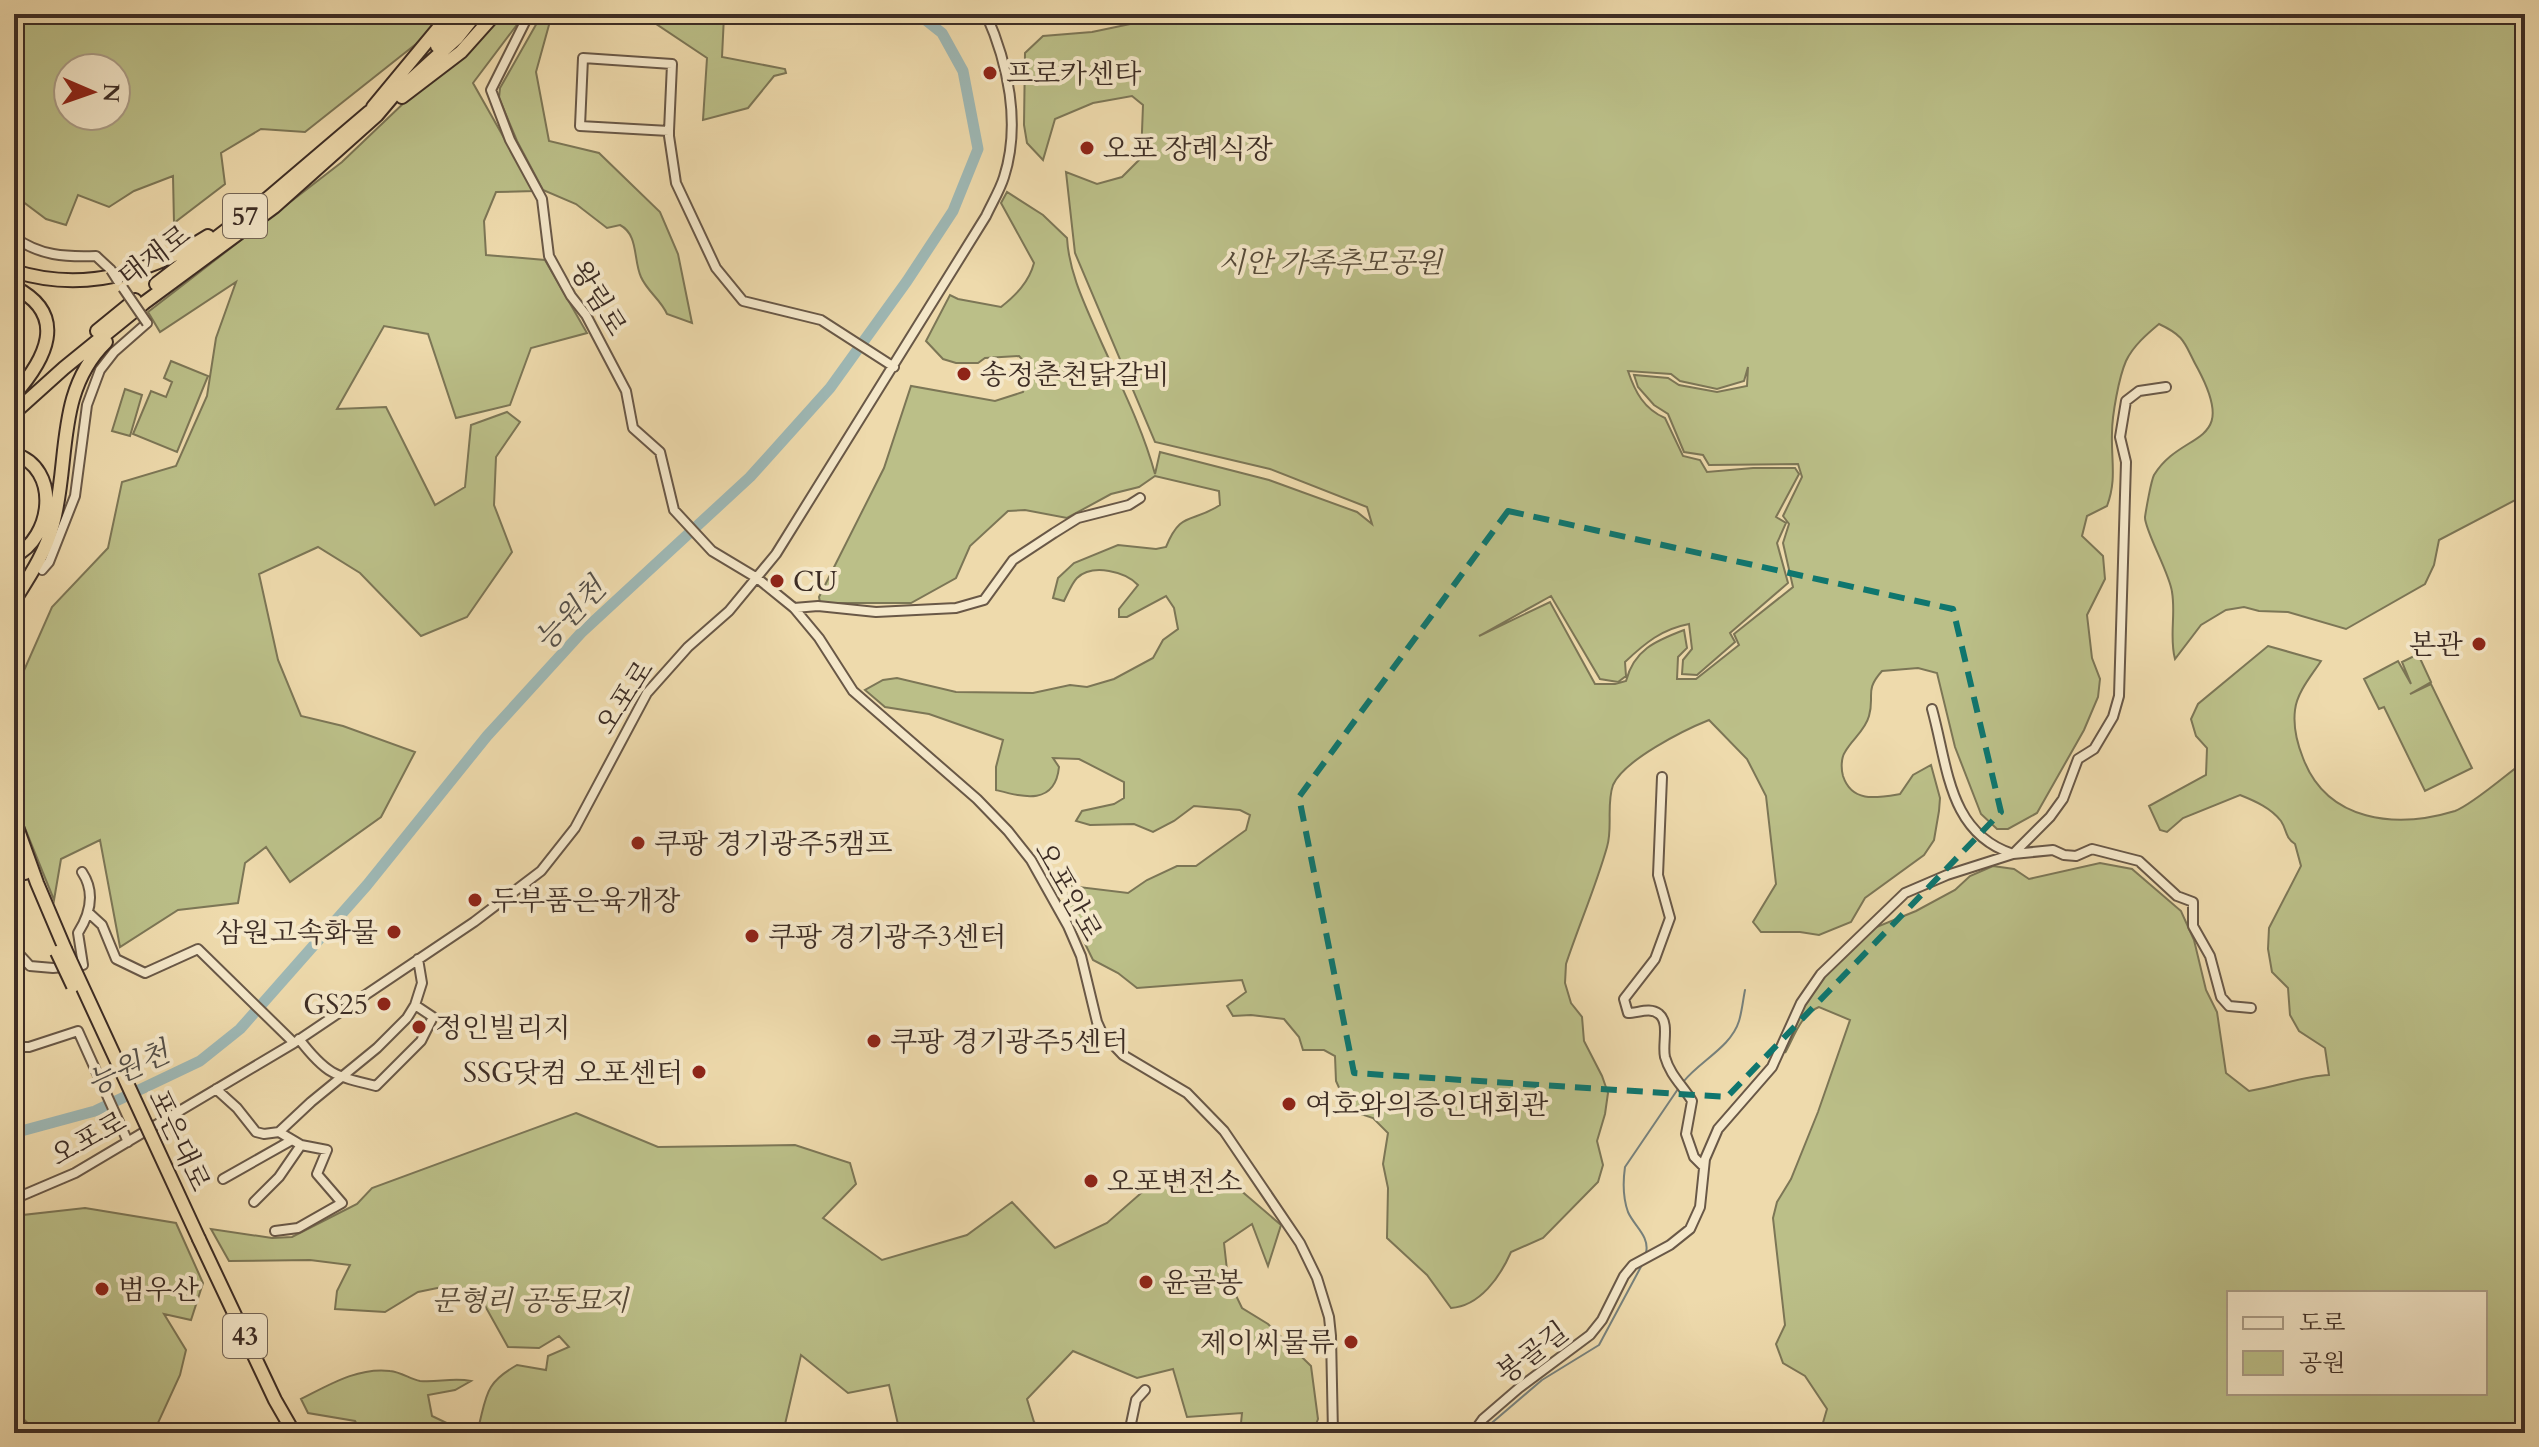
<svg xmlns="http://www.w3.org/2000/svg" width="2539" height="1447" font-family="Cardo,'Noto Serif KR',serif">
<rect width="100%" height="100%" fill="#eedaac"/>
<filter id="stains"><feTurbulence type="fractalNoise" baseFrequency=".0025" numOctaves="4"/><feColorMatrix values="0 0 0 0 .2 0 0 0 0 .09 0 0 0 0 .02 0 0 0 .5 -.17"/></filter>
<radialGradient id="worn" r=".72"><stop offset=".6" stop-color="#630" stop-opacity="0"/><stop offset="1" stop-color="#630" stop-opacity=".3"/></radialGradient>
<path fill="#bbbf88" stroke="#7c7656" stroke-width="2" fill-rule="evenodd" d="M14 14 61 16 445 14 416 44 305 132 261 129 221 153 225 184 174 223 173 176 134 191 109 207 78 195 66 225 46 219 14 195ZM68 68H116V116H68Z
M497 14H525L473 83 534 191 496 192 484 221 486 255 545 260 587 333 531 348 510 405 456 418 428 334 384 326 337 409 386 407 435 505 465 487 471 425 507 412 520 422 496 457 494 505 512 552 467 617 421 636 360 573 318 547 259 574 278 660 301 716 343 726 415 752 381 817 290 882 266 847 245 863 238 903 178 910 120 947 100 840 61 859 54 900 22 821 14 783V693L52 607 108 548 122 482 176 466 207 396 216 338 236 282 160 332 148 312 342 162Z
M542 14H552L536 72 549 141 599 153 660 212 678 254 692 323 667 314C661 300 647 291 641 277 633 260 639 235 620 225L607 228 576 204 543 190 517 141 499 98 500 88Z
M636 14 724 16 722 57 785 69 786 73 774 76 748 108 703 120 707 58 647 18Z
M1178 14H2525V495L2439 540 2434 565 2425 584 2346 629 2288 612 2259 611 2244 607 2226 610 2201 625 2175 659C2169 637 2176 615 2172 592 2170 574 2144 529 2145 517 2146 510 2151 481 2154 475 2182 429 2240 448 2198 369 2184 344 2187 337 2159 324 2147 334 2133 346 2126 361 2119 377 2112 415 2112 433 2111 461 2117 479 2107 506L2087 516 2082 536 2103 556 2105 579 2087 615 2092 658 2100 679 2098 697 2084 730 2037 813 2008 829H1997L1981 814 1955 747 1937 673 1918 668 1882 671C1864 691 1875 695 1869 716 1865 731 1852 739 1845 752 1841 758 1841 769 1843 776 1852 803 1876 798 1900 794L1913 775 1931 765 1940 798 1939 811 1934 840 1924 855 1865 898 1851 922 1819 935 1800 932H1761L1753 922 1776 884 1766 796 1747 759 1709 720C1684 730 1624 760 1613 785 1606 805 1613 828 1607 847 1596 886 1579 925 1566 964L1565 983 1571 1003 1582 1017 1584 1041 1602 1076 1608 1093 1605 1114 1597 1141 1603 1165 1598 1182 1543 1238 1511 1252C1500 1277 1480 1306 1451 1308L1427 1275 1387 1238 1388 1188 1383 1164 1388 1133 1373 1118 1349 1110 1336 1081 1335 1056 1324 1050H1303L1299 1037 1284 1019 1251 1015 1233 1016 1227 1006 1246 992 1242 980 1137 988 1118 973 1093 960 1065 903 1071 886 1128 893 1147 880 1177 866H1196L1246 830 1250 815 1240 810 1194 806 1174 821 1153 832 1134 824 1090 825 1076 821 1082 811 1114 804 1124 798V782L1079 759 1053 758 1059 767C1055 806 1023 797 996 790V767L1003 740 929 714 885 707 865 690 883 680 897 678 956 692 1033 693 1070 685 1087 687 1114 679 1153 658 1163 640 1178 629 1174 608 1166 596 1127 617H1119V609L1138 585C1126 572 1093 563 1077 578 1072 583 1068 593 1064 601L1053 598 1058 578 1074 563 1118 545 1156 549 1166 547C1181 510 1191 524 1220 505L1219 491 1155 476 1139 487 1111 494 1067 518 1025 510 1008 511 970 546 956 578 911 603H820L819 597 884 468 911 386 995 401 1023 392 1030 368 1019 356 985 358 978 363H956L943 359 926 341 950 295 958 299 1001 307C1016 295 1029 282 1034 263L1001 203 1007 192 1043 215 1067 238C1069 273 1085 305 1099 337 1119 382 1142 426 1155 474L1160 452 1269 480 1357 512 1372 524 1367 507 1270 469 1155 442 1075 253 1066 172 1097 184 1122 177 1141 158 1143 105 1132 96 1093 103 1055 119 1043 160 1027 143 1024 125 1025 53 1043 36 1092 32ZM1748 367 1747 386 1717 392 1679 385 1668 378 1634 375 1638 387 1654 405 1668 414 1684 452 1703 455 1709 465 1798 464 1802 477 1783 516 1789 524 1783 543 1793 587 1734 634 1739 645 1696 679H1677L1678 657 1687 648 1684 630C1655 641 1634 650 1626 681L1615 684H1595L1550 602 1479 636 1551 596 1600 679 1618 682 1626 676 1625 662C1645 643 1662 629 1689 624L1692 649 1683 660 1682 674 1697 675 1735 642 1730 633 1788 583 1777 543 1786 523 1776 517 1799 474 1795 468H1753L1707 472 1700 460 1683 456 1665 418C1644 409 1635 392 1628 371L1671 374 1680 381 1717 389 1744 381Z
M171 361 208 376 177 452 133 434 151 391 166 397 172 382 164 378Z
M125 389 142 395 130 436 112 431Z
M2268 646 2321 661C2312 675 2297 692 2295 710 2293 726 2297 743 2303 758 2327 822 2396 829 2455 811 2472 805 2508 773 2525 761V1433H1820L1827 1409 1805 1376 1783 1363 1776 1344 1785 1325 1773 1218 1777 1202 1791 1179 1818 1112 1850 1020 1819 1007C1801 1014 1794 1037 1785 1053L1807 999 1825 973 1874 928 1916 911 1955 890 1970 876 1993 866 2014 869 2029 879 2100 863 2132 869 2181 911 2194 940 2206 990 2217 1012 2226 1073 2249 1091C2276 1087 2303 1076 2329 1075L2325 1048 2299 1031 2290 1015 2288 988 2272 972 2268 949 2269 928 2301 866 2295 844C2285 838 2287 830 2281 821 2271 808 2255 801 2240 795L2183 818 2167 832 2160 830 2149 806 2206 775 2207 748 2196 736 2191 719 2198 704ZM2229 1293H2485V1393H2229Z
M2418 654 2431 682 2410 694 2431 684 2472 768 2425 791 2384 707 2379 709 2364 679 2398 661 2411 684 2402 662Z
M576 1113 658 1147 795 1145 850 1163 856 1184 823 1218 882 1260 967 1235 1012 1202 1055 1248 1107 1223 1156 1180 1239 1189 1281 1225 1268 1266 1252 1224 1224 1243 1228 1279 1242 1308 1268 1324 1311 1366 1318 1419 1313 1433H1240L1242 1413 1187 1417 1173 1369 1137 1378 1073 1351 1027 1399 1034 1422 1052 1433H900L889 1385 848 1393 801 1355 783 1433H362L355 1421 308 1413 301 1399C329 1385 358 1367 390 1371 401 1372 410 1379 420 1381 437 1383 452 1377 471 1381L455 1390 428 1395 432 1416 457 1428 478 1429C487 1395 484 1384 517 1365L546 1370 548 1356 569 1347 559 1336 539 1348 508 1347 479 1295 452 1285 418 1292 385 1312 335 1309 337 1291 350 1265 310 1260 229 1261 211 1229 272 1238 292 1237 357 1204 372 1188Z
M85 1208 176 1223 203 1283 191 1320 164 1314 186 1350 180 1375 158 1423 119 1433H38L14 1410V1216Z"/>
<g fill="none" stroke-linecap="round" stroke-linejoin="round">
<path stroke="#77807b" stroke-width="2" d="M1684 1081C1700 1061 1731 1047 1739 1021 1742 1011 1743 1000 1745 990
M1646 1253C1650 1236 1634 1226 1628 1212 1623 1198 1623 1181 1625 1167L1680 1086
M1480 1433 1542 1380 1599 1345 1643 1263"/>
<path stroke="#9eb8b5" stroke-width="11" d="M14 1133 95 1111 200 1061 240 1029 367 885 487 736 581 633 750 477 830 388 907 281 953 211 978 149 963 71 942 33 918 14"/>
<defs>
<path id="minor" d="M529 14 491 90 510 140 542 199 549 256 571 296 586 315 626 391 633 428 660 452 674 510 712 551 757 578 794 608 819 638 853 691 977 799 1008 831 1031 860 1068 926 1081 956 1097 1022 1102 1033 1123 1055 1187 1093 1224 1131 1300 1243 1317 1278 1329 1317 1331 1336 1333 1433
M669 131 580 126 583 58 672 64 669 131V136L676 183 716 268 743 301 821 320 894 367
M14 237C40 256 65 257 96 256L111 270
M42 570 49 562 75 496 87 405 100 370 114 352 147 323
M14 571H15
M794 608 818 606 876 612 956 608 984 600 1013 560 1054 533 1078 518 1129 505 1140 498
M1932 709C1948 766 1948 833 2013 854L2050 817 2063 799 2078 759 2094 749 2113 717 2119 696 2126 462 2120 437 2126 401 2139 391 2166 387
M1662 777 1658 875 1670 918 1655 959 1624 999 1628 1013C1638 1013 1650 1007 1659 1014 1670 1023 1662 1044 1665 1057 1670 1075 1683 1086 1692 1101L1686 1134 1694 1157 1704 1167
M90 914 102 925 116 959 145 973 198 949 294 1043
M14 942 19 954 30 966 53 968 83 965 78 933C90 914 96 893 82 872
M299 1039C326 1074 334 1076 376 1086L421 1041 433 1017 415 1005
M14 1047H29L78 1031 128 1142
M216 1089 237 1108 256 1132 264 1134 279 1132 311 1102 377 1048 407 1018 415 1005 422 983 418 959
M223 1179 292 1140
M14 1199 75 1173 294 1043 474 922 541 871 575 828 647 693 688 647 729 611 776 554 986 216C992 203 1000 190 1004 177 1021 124 1008 63 986 14
M254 1202 279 1177 301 1145
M275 1231 298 1228 342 1203 317 1174 327 1150 301 1145 279 1132
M1129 1433 1136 1400 1145 1390
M1473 1433 1483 1419 1519 1388 1590 1335 1602 1320 1624 1276 1633 1265 1670 1245 1690 1229 1700 1207 1705 1159 1718 1129 1772 1067 1801 1003 1821 974 1905 893 1947 875 2013 854 2053 850 2064 855 2076 856 2092 849 2139 861 2177 896 2193 902V926L2210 956 2221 997 2229 1006 2251 1008"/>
<path id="highway" d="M437 46 462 14
M402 97 461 52 495 14
M373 107 450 14
M14 271C83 293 148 274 208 236
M156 284 268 198 369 112
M14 287C70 315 45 360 14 395
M97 331 135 300
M14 413 64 368 144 303 274 207 377 115 393 96 457 38 476 14
M14 454C61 468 53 538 14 556
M14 601C29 577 46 552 53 524 70 461 55 392 106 342
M14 819 37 883 65 949
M14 847 25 873
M199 1239 275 1400 294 1433"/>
</defs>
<use href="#minor" stroke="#695847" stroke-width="12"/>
<use href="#highway" stroke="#3d2d25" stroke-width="16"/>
<use href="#minor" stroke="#f4e7c9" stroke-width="8"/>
<use href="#highway" stroke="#eedaac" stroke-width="12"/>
<defs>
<path id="minor-bridge" d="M111 270 118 281
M123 288 147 323"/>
<path id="highway-bridge" d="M65 949 199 1239
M57 952 73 986"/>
</defs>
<use href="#minor-bridge" stroke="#695847" stroke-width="12" stroke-linecap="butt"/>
<use href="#highway-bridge" stroke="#3d2d25" stroke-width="16" stroke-linecap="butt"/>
<use href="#minor-bridge" stroke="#f4e7c9" stroke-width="8"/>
<use href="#highway-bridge" stroke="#eedaac" stroke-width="12"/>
</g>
<path fill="none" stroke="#0f766e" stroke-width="6" stroke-dasharray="16 10" stroke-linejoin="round" d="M1508 511 1953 609 2001 812 1727 1097 1354 1073 1299 797Z"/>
<g fill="#8f2418" stroke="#f4e7c9" stroke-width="3">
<circle cx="990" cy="73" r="8"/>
<circle cx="1087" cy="148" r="8"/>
<circle cx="964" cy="374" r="8"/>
<circle cx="777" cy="581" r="8"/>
<circle cx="2479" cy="644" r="8"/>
<circle cx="638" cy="843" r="8"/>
<circle cx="475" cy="900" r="8"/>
<circle cx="394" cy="932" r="8"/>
<circle cx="752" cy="936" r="8"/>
<circle cx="384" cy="1004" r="8"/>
<circle cx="419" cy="1027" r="8"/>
<circle cx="874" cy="1041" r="8"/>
<circle cx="699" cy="1072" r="8"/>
<circle cx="1289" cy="1104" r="8"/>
<circle cx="1091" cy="1181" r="8"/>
<circle cx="1146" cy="1282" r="8"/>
<circle cx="102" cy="1289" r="8"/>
<circle cx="1351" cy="1342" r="8"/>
</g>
<g text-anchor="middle" stroke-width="8" stroke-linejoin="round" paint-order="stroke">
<g fill="#f4e7c9" stroke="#746556" stroke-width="2">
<rect x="223" y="194" width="44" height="44" rx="6"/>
<rect x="223" y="1314" width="44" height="44" rx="6"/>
</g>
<g font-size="26" font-weight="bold" fill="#3d2d25">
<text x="245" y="225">57</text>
<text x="245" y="1345">43</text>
</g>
<g font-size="28" fill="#3d2d25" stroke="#f4e7c9" text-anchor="start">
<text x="1006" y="83">프로카센타</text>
<text x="1103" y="158">오포 장례식장</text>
<text x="980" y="384">송정춘천닭갈비</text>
<text x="793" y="591">CU</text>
<text x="2463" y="654" text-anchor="end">본관</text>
<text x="654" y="853">쿠팡 경기광주5캠프</text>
<text x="491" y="910">두부품은육개장</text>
<text x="378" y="942" text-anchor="end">삼원고속화물</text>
<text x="768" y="946">쿠팡 경기광주3센터</text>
<text x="368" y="1014" text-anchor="end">GS25</text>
<text x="435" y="1037">정인빌리지</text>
<text x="890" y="1051">쿠팡 경기광주5센터</text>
<text x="683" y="1082" text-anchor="end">SSG닷컴 오포센터</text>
<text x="1305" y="1114">여호와의증인대회관</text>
<text x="1107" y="1191">오포변전소</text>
<text x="1162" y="1292">윤골봉</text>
<text x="118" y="1299">범우산</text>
<text x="1335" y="1352" text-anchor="end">제이씨물류</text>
</g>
<g font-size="28" fill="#3d2d25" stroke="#f4e7c9">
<text transform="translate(154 255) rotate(-37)" y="10">태재로</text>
<text transform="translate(599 298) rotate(59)" y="10">왕림로</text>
<text transform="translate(624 697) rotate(-57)" y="10">오포로</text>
<text transform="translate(1069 891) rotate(61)" y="10">오포안로</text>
<text transform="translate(88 1138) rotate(-29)" y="10">오포로</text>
<text transform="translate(180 1140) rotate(65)" y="10">포은대로</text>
<text transform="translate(1532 1352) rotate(-37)" y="10">봉골길</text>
</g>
<g font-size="28" font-style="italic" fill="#564a39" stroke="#f4e7c9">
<text x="1330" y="272">시안 가족추모공원</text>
<text x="530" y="1310">문형리 공동묘지</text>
</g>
<g font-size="30" font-style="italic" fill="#555049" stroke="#f4e7c9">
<text transform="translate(570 614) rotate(-46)" y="10">능원천</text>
<text transform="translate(128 1068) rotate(-24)" y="10">능원천</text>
</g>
</g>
<rect width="2539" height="1447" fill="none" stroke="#eedaac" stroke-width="48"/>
<rect x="16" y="16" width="2507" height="1415" fill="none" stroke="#3d2d25" stroke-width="4"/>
<rect x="24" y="24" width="2491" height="1399" fill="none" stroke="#3d2d25" stroke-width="2"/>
<rect x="2227" y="1291" width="260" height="104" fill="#f4e7c9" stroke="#ab9d87" stroke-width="2"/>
<rect x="2243" y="1317" width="40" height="12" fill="#f4e7c9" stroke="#ab9d87" stroke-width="2"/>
<text x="2299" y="1331" font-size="24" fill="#3d2d25">도로</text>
<rect x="2243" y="1351" width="40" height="24" fill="#bbbf88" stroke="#ab9d87" stroke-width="2"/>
<text x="2299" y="1371" font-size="24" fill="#3d2d25">공원</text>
<g transform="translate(92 92) rotate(92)"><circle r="38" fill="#f4e7c9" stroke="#ab9d87" stroke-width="2"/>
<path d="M0-6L14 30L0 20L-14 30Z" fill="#8f2418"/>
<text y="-12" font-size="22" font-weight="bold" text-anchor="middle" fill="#3d2d25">N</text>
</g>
<rect width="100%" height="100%" filter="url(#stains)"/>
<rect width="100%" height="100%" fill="url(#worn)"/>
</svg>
